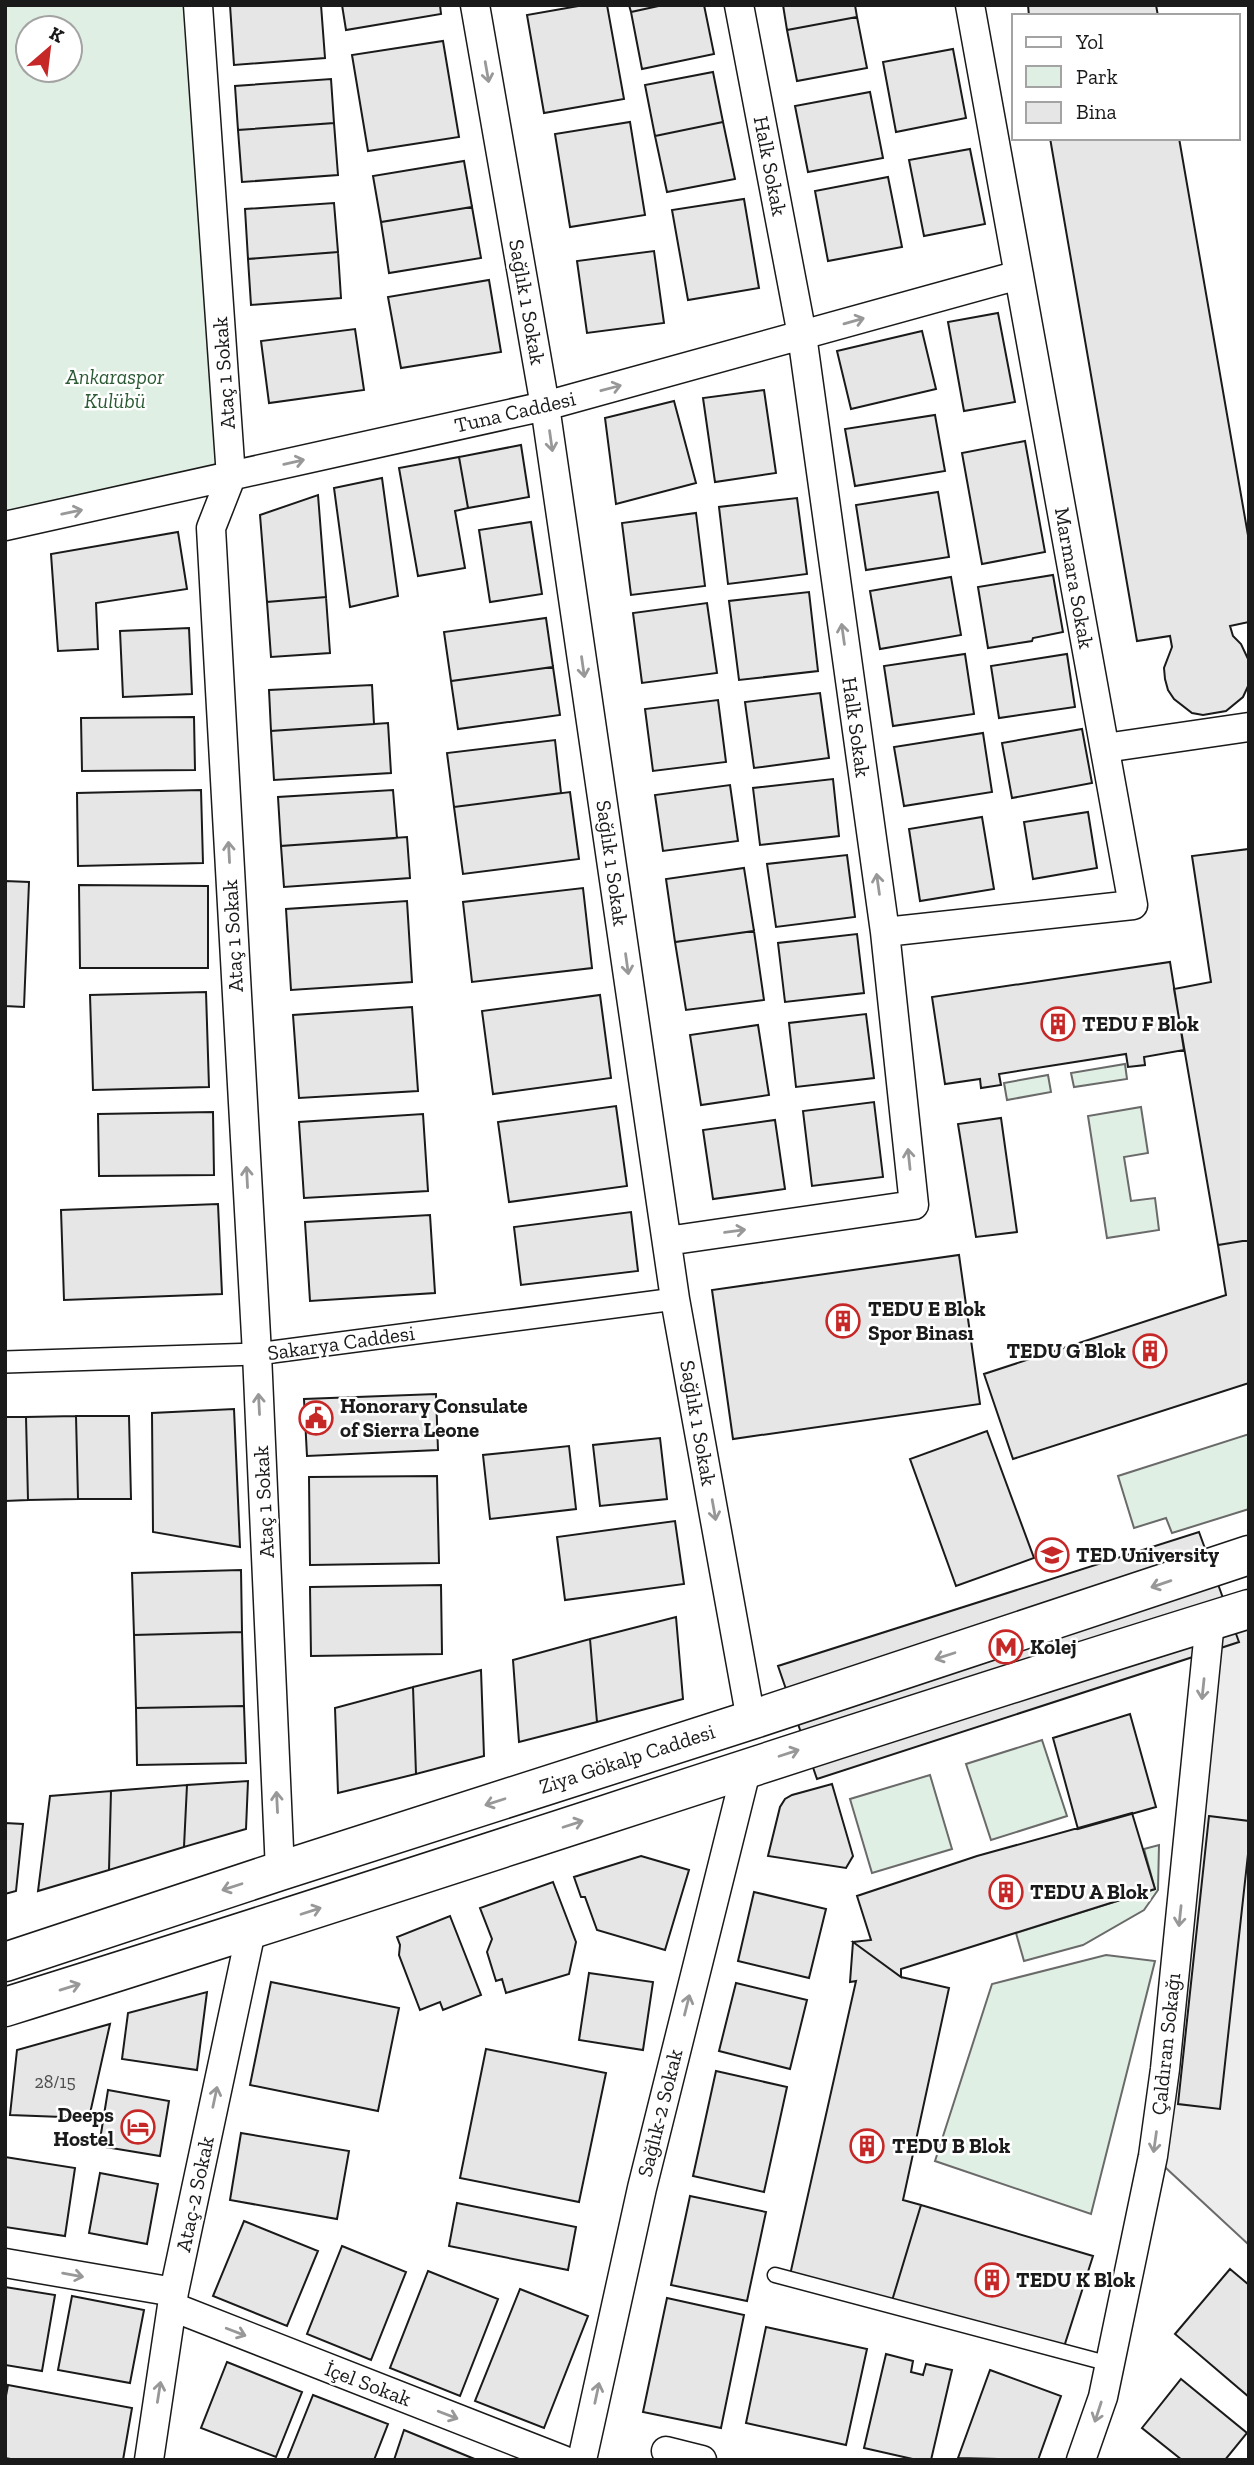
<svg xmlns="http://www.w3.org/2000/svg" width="1254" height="2465" font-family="'Zilla Slab',serif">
<rect width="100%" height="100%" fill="#fff"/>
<path fill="#e0efe3" stroke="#6a6a6a" stroke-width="2" fill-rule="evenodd" d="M5 5H198L231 477 5 526ZM28 28H70V70H28Z
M1125 1064 1127 1079 1074 1087 1071 1073Z
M1048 1075 1051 1092 1007 1100 1004 1083Z
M1141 1107 1148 1153 1124 1157 1131 1201 1155 1198 1159 1230 1107 1238 1088 1116Z
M1249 1434V1509L1172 1533 1166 1518 1134 1528 1118 1476Z
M1042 1740 1067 1816 991 1840 966 1764Z
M930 1775 952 1849 872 1873 850 1799Z
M1159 1845 1158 1890 1144 1910 1083 1945 1024 1961 1016 1933 1155 1889 1144 1849Z
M1106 1955 1155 1961 1091 2214 935 2161 992 1984Z"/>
<path fill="#ededed" stroke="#6a6a6a" stroke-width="2" d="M1249 1609V2245L1153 2156 1210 1621Z"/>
<path fill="#e6e6e6" stroke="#1a1a1a" stroke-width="2" d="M230 5H321L325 58 234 65Z
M342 5H440L441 14 346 30Z
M584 5H607L624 99 544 113 527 15Z
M629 5H663L631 12Z
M663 5H704L714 54 642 69 631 12Z
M783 5H855L857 17 787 30Z
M1028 5H1156L1158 16H1029Z
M857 17 867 68 797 81 787 30Z
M443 41 459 137 368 151 352 55Z
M953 49 966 118 896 132 883 62Z
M713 72 723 122 655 136 645 85Z
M331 79 334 123 238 130 235 86Z
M870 92 883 158 808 172 795 106Z
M630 122 645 215 570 227 555 134Z
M723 122 735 179 667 192 655 136Z
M334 123 338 175 242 182 238 130Z
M1050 138H1179L1249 541V622L1230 626 1233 636 1241 644 1249 661V684L1243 697 1226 711 1203 715 1192 713 1174 699 1168 690 1165 679 1164 668 1172 647 1170 636 1137 641Z
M970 149 985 224 924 236 909 160Z
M464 161 472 207 381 222 373 176Z
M888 177 902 247 828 261 815 191Z
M744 199 759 288 688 300 672 210Z
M334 203 338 252 248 259 245 209Z
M472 207 481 258 389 273 381 222Z
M654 251 664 323 587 333 577 261Z
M338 252 341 298 251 305 248 259Z
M489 280 501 352 401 368 388 297Z
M998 313 1015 402 964 411 948 322Z
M355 329 364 390 269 403 261 341Z
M922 331 936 389 851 409 837 351Z
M764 390 776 473 715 482 703 398Z
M674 401 696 483 616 504 605 418Z
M935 415 945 471 855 486 845 429Z
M1025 441 1045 552 982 564 962 453Z
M521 445 529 497 468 508 459 457Z
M459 457 468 508 455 511 465 568 418 576 399 468Z
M382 478 398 596 350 607 334 488Z
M938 492 949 557 866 570 856 505Z
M318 495 326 597 267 602 260 515Z
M797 498 807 574 728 584 719 507Z
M696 513 705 586 631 595 622 523Z
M531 522 542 594 490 602 479 530Z
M178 532 187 589 96 603 98 649 58 651 51 554Z
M1053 575 1063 632 1033 638 1032 641 988 648 978 587Z
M951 577 961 635 880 649 870 591Z
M809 592 818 671 739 680 729 601Z
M326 597 330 653 271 657 267 602Z
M707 603 717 673 642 683 633 613Z
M546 618 553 667 451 681 444 632Z
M189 628 192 694 123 697 120 631Z
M965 654 974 714 893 726 884 666Z
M1067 654 1075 707 999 718 991 666Z
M553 667 560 715 458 729 451 681Z
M372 685 374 724 271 731 269 690Z
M820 693 829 758 754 768 745 702Z
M718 700 726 762 653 771 645 709Z
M194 717 195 770 82 771 81 718Z
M388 723 391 773 274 780 271 731Z
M1082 729 1092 783 1012 798 1002 743Z
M983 733 992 792 904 806 894 747Z
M555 740 561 793 454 807 447 753Z
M833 779 839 836 760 845 753 788Z
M730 785 738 841 663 851 655 795Z
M201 790 203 863 78 866 77 793Z
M393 790 397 838 281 846 278 797Z
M570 792 579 859 463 874 454 807Z
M1088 812 1097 868 1033 879 1024 822Z
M982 817 994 889 920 901 909 829Z
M407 837 410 878 284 887 281 846Z
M1249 849V1240L1218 1245 1174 989 1211 982 1192 856Z
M847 855 855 917 776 927 767 864Z
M744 868 754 931 675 942 666 879Z
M5 881 29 882 24 1007 5 1006Z
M79 885 208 886V968H80Z
M583 888 592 968 472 982 463 902Z
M407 901 412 982 291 990 286 909Z
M754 931 764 1000 686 1010 675 942Z
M857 934 864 993 785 1002 778 943Z
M1170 962 1184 1050 1144 1057 1145 1065 1128 1067 1126 1054 999 1074 1001 1085 981 1088 980 1079 945 1084 932 997Z
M206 992 209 1087 93 1090 90 995Z
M600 995 611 1078 493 1094 482 1011Z
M412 1007 418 1091 299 1098 293 1015Z
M866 1014 874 1078 796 1087 789 1023Z
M758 1025 769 1095 701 1105 690 1035Z
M874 1102 883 1177 812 1186 803 1111Z
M616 1106 627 1186 509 1202 498 1122Z
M213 1112 214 1175 99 1176 98 1114Z
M423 1114 428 1191 304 1198 299 1122Z
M1001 1118 1017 1232 976 1237 958 1124Z
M775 1120 785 1189 713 1199 703 1130Z
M218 1204 222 1294 64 1300 61 1210Z
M631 1212 638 1271 521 1285 514 1227Z
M430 1215 435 1293 310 1301 305 1222Z
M1249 1240V1383L1013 1459 984 1374 1226 1295 1218 1245Z
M959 1255 980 1404 733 1439 712 1290Z
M436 1394 438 1450 307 1456 304 1399Z
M234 1409 240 1547 153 1532 152 1413Z
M76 1416 78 1499 28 1500 26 1417Z
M76 1416H129L131 1499H78Z
M5 1417H26L28 1500 5 1501Z
M987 1431 1034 1558 956 1586 910 1459Z
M660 1438 667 1499 600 1506 593 1445Z
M569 1446 576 1509 490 1519 483 1455Z
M437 1476 439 1563 310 1565 309 1477Z
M675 1521 684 1584 565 1600 557 1537Z
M1199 1532 1239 1642 817 1779 778 1666Z
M241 1570 242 1632 134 1635 132 1573Z
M441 1585 442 1654 311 1656 310 1587Z
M676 1617 683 1699 597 1722 590 1639Z
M242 1632 244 1706 136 1708 134 1635Z
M590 1639 597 1722 519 1742 513 1660Z
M481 1670 484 1756 416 1774 413 1687Z
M413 1687 416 1774 338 1793 335 1708Z
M244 1706 246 1763 137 1765 136 1708Z
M1130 1714 1156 1807 1078 1829 1053 1738Z
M248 1781 246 1829 184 1847 187 1785Z
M832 1784 853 1856 846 1868 768 1856 780 1807 785 1799 792 1795Z
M187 1785 184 1847 109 1870 111 1791Z
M111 1791 109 1870 38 1891 50 1796Z
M1132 1813 1155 1889 901 1969V1977L853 1942 871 1940 857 1896 977 1856Z
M1209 1816 1249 1821V1845L1220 2109 1178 2104Z
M5 1823 23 1824 16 1891 5 1894Z
M641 1856 689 1870 665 1950 597 1930 585 1897H581L574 1877Z
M553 1882 576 1942 569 1974 506 1993 502 1979 496 1981 487 1952 492 1939 480 1908Z
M754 1892 826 1909 809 1978 738 1961Z
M450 1916 481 1995 443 2010 440 2002 420 2010 399 1955 400 1945 397 1937Z
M853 1942 901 1977 949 1988 903 2200 921 2205 891 2304 790 2275 856 1981 850 1982Z
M589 1973 653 1982 643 2050 579 2040Z
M271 1982 399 2008 378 2111 250 2085Z
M736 1983 807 2000 790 2069 719 2051Z
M207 1992 197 2070 122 2059 128 2013Z
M110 2024 89 2118 10 2115 17 2050Z
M486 2049 606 2073 579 2202 460 2178Z
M716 2071 787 2087 764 2192 693 2176Z
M108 2090 169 2101 160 2156 99 2146Z
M241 2133 349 2151 337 2219 230 2200Z
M5 2157 75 2168 65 2236 5 2227Z
M100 2173 158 2184 147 2244 89 2233Z
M690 2196 766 2212 747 2301 671 2285Z
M457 2203 576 2227 568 2270 449 2246Z
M921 2205 1093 2256 1063 2350 891 2304Z
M244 2221 318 2251 287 2326 213 2296Z
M342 2246 406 2272 371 2360 307 2334Z
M1230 2269 1249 2285V2397L1175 2334Z
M428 2271 498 2299 460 2396 390 2368Z
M5 2287 55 2295 42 2371 5 2365Z
M520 2289 588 2316 544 2428 475 2401Z
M72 2296 144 2310 130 2383 58 2370Z
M667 2298 744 2315 721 2428 643 2412Z
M766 2327 867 2349 846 2445 746 2423Z
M886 2354 913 2361 911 2372 923 2375 926 2364 952 2370 931 2460H917L864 2448Z
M227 2362 302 2392 276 2457 201 2428Z
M990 2370 1061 2396 1038 2460 958 2458Z
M1181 2379 1247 2433 1225 2460H1182L1142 2428Z
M8 2385 132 2408 123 2460H16L5 2458V2401Z
M313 2395 388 2424 374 2460H287Z
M404 2430 477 2460H394Z"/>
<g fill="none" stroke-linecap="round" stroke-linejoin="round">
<defs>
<path id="service" d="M775 2275 1110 2364"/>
<path id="pedestrian" d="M5 1362 257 1354 675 1299"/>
<path id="minor" d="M198 5 231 477 211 528 257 1354 280 1871
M475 5 545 406 675 1299 751 1720
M5 526 545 406 1019 275
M1105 748 1249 727
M885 932 1133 905 970 5
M667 1241 914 1205 885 932 802 335 739 5
M5 2263 174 2292
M173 2307 563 2460
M666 2451 702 2460
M149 2460 174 2292 251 1931
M582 2460 642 2188 747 1767
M1081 2460 1103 2397 1153 2156 1165 2069 1210 1621"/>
<path id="primary" d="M5 1962 280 1871 751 1720 1249 1555
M5 2007C421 1878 833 1737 1249 1609"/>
</defs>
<use href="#service" stroke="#1a1a1a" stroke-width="17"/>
<use href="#pedestrian" stroke="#1a1a1a" stroke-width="24"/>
<use href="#minor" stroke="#1a1a1a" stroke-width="31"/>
<use href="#primary" stroke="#1a1a1a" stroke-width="41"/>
<use href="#service" stroke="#fff" stroke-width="14"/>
<use href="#pedestrian" stroke="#fff" stroke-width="21"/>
<use href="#minor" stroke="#fff" stroke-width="28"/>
<use href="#primary" stroke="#fff" stroke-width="38"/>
</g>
<defs><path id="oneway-shaft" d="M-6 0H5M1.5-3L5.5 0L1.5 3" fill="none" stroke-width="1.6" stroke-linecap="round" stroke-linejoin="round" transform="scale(1.75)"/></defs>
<g stroke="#989898">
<use href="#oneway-shaft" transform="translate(487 72) rotate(80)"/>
<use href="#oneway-shaft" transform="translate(854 321) rotate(-16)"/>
<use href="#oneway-shaft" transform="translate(611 388) rotate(-15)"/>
<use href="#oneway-shaft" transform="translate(551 441) rotate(82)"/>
<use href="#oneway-shaft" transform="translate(294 462) rotate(-13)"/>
<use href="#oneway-shaft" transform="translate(72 512) rotate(-12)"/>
<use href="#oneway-shaft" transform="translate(843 634) rotate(-98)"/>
<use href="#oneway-shaft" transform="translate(583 667) rotate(82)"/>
<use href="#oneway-shaft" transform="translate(229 852) rotate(-93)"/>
<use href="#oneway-shaft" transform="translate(878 884) rotate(-98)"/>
<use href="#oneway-shaft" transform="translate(627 964) rotate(82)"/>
<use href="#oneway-shaft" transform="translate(909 1159) rotate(-96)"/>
<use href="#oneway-shaft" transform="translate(247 1177) rotate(-93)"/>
<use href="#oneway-shaft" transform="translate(735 1231) rotate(-8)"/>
<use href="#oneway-shaft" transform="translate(259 1404) rotate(-93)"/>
<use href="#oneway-shaft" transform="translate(714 1510) rotate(80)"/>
<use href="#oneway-shaft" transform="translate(1161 1584) rotate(161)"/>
<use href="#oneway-shaft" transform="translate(945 1656) rotate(162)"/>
<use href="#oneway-shaft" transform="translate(1203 1689) rotate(96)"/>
<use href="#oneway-shaft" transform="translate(789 1753) rotate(-18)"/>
<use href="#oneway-shaft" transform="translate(277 1802) rotate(-93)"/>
<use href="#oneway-shaft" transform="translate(495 1802) rotate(162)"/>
<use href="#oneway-shaft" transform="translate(573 1824) rotate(-18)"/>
<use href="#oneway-shaft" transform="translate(232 1887) rotate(162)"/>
<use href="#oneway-shaft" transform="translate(311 1911) rotate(-18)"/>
<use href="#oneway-shaft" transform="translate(1180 1916) rotate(96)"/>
<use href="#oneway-shaft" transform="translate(70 1987) rotate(-17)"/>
<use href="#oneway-shaft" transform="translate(687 2005) rotate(-76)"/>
<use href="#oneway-shaft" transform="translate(215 2097) rotate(-78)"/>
<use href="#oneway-shaft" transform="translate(1155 2142) rotate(98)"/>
<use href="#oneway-shaft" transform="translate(73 2275) rotate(10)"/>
<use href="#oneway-shaft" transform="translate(236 2332) rotate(21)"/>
<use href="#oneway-shaft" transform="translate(159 2392) rotate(-81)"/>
<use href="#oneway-shaft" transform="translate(597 2393) rotate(-78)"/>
<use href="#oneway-shaft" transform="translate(1098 2412) rotate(108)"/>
<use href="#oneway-shaft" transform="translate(448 2415) rotate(21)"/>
</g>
<defs>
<symbol id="building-ring" viewBox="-11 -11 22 22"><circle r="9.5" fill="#fff" stroke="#c62828" stroke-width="1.5"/><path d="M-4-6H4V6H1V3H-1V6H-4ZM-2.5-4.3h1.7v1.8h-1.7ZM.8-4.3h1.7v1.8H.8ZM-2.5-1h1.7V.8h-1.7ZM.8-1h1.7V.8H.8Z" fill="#c62828"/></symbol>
<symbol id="civic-ring" viewBox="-11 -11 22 22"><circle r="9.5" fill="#fff" stroke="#c62828" stroke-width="1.5"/><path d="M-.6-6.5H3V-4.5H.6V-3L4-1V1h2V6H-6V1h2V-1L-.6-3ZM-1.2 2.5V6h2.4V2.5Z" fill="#c62828"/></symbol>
<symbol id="university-ring" viewBox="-11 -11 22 22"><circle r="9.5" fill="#fff" stroke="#c62828" stroke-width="1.5"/><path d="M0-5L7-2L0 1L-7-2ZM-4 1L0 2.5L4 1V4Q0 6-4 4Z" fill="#c62828"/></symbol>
<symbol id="metro-ring" viewBox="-11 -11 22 22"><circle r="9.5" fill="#fff" stroke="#c62828" stroke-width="1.5"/><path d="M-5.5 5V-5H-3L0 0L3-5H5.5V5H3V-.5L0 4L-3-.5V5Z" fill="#c62828"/></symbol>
<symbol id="hotel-ring" viewBox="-11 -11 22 22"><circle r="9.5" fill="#fff" stroke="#c62828" stroke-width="1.5"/><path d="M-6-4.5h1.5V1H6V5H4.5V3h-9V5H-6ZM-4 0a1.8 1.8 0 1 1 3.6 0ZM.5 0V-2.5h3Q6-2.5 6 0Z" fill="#c62828"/></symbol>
</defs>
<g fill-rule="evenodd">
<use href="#building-ring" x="1039" y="1005" width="38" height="38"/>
<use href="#building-ring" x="824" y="1302" width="38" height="38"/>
<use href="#building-ring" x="1131" y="1332" width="38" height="38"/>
<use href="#civic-ring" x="297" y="1399" width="38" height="38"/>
<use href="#university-ring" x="1033" y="1536" width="38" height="38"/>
<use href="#metro-ring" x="987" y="1628" width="38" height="38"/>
<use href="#building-ring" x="987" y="1873" width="38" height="38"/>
<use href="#hotel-ring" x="119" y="2108" width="38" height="38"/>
<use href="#building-ring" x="848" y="2127" width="38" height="38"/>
<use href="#building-ring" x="973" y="2261" width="38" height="38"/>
</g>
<g text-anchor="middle" stroke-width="5" stroke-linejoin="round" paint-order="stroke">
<g font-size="18" fill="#4d4d4d">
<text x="55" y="2088">28/15</text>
</g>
<g font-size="21" fill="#1a1a1a" stroke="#fff">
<text transform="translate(770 166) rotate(79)" y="7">Halk Sokak</text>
<text transform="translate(527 302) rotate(80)" y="7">Sağlık 1 Sokak</text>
<text transform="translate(224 373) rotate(-94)" y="7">Ataç 1 Sokak</text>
<text transform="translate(515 412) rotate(-13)" y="7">Tuna Caddesi</text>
<text transform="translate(1074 578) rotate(80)" y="7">Marmara Sokak</text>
<text transform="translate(856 727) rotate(82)" y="7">Halk Sokak</text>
<text transform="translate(612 863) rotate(82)" y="7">Sağlık 1 Sokak</text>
<text transform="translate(233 936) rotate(-93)" y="7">Ataç 1 Sokak</text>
<text transform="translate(341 1343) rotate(-8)" y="7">Sakarya Caddesi</text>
<text transform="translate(698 1423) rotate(80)" y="7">Sağlık 1 Sokak</text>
<text transform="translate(264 1502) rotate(-93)" y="7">Ataç 1 Sokak</text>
<text transform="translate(627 1759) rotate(-18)" y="7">Ziya Gökalp Caddesi</text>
<text transform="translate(1166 2044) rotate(-84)" y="7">Çaldıran Sokağı</text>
<text transform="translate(660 2113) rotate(-76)" y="7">Sağlık-2 Sokak</text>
<text transform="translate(195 2194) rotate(-78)" y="7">Ataç-2 Sokak</text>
<text transform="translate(368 2384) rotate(21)" y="7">İçel Sokak</text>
</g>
<g font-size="21" font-style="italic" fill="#2b5a34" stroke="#fff">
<text x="115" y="384">Ankaraspor<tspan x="115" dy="24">Kulübü</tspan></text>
</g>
<g font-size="21" font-weight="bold" fill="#1a1a1a" stroke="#fff" text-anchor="start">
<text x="1082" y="1031">TEDU F Blok</text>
<text x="868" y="1316">TEDU E Blok<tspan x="868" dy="24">Spor Binası</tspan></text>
<text x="1126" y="1358" text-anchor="end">TEDU G Blok</text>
<text x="340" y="1413">Honorary Consulate<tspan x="340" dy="24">of Sierra Leone</tspan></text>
<text x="1076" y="1562">TED University</text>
<text x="1030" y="1654">Kolej</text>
<text x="1030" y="1899">TEDU A Blok</text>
<text x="114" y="2122" text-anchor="end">Deeps<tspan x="114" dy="24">Hostel</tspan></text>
<text x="892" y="2153">TEDU B Blok</text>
<text x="1016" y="2287">TEDU K Blok</text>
</g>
</g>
<rect width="1254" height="2465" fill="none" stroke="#1a1a1a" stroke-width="14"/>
<rect x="1012" y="14" width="228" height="126" fill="#ffffff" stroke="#a3a3a3" stroke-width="2"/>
<rect x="1026" y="37" width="35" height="10" fill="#ffffff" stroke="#a3a3a3" stroke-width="2"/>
<text x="1076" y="49" font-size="21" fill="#1a1a1a">Yol</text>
<rect x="1026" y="66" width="35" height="21" fill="#e0efe3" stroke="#a3a3a3" stroke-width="2"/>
<text x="1076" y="84" font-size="21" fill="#1a1a1a">Park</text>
<rect x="1026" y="102" width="35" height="21" fill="#e6e6e6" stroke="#a3a3a3" stroke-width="2"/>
<text x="1076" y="119" font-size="21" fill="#1a1a1a">Bina</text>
<g transform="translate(49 49) rotate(28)"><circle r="33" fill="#ffffff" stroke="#a3a3a3" stroke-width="2"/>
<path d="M0-5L12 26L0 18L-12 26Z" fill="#c62828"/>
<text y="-10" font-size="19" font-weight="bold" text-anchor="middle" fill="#1a1a1a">K</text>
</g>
</svg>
